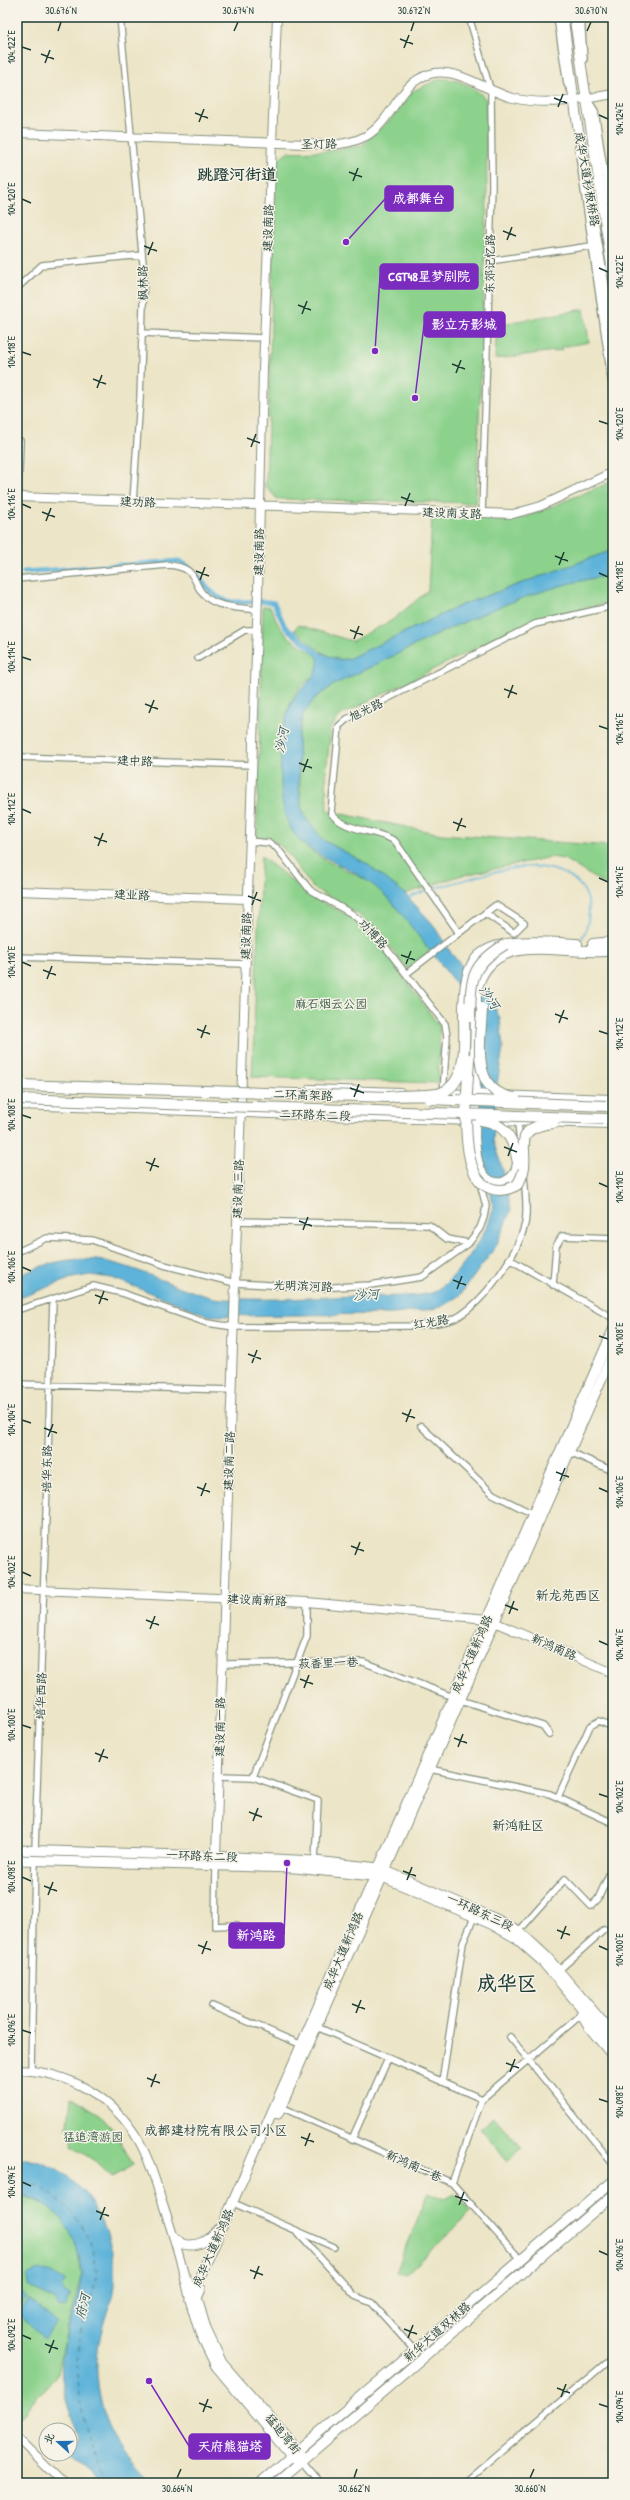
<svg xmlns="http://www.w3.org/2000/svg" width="630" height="2500" font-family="'Patrick Hand','LXGW WenKai TC',sans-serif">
<rect width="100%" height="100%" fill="#f7f3e8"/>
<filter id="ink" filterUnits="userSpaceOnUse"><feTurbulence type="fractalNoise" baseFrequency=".025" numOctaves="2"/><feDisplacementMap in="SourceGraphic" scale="8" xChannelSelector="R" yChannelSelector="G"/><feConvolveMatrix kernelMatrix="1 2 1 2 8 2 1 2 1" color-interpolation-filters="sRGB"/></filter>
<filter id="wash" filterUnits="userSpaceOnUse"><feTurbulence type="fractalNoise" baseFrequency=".012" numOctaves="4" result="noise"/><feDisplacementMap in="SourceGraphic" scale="16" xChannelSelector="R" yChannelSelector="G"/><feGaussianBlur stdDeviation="0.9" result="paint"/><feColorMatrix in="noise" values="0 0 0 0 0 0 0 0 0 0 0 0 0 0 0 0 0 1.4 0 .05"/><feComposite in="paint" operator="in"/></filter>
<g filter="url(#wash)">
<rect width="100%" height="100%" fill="#ece5c7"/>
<path fill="#8cd28c" stroke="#568860" d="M439 79C458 78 473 86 486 99L487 200 476 503 277 499 266 486 276 161 287 152 327 151 361 146 391 119 413 91Z
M584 309 589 342 561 347 562 350 495 359 497 325Z
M613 481V550L464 604 348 659C325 661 311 643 294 630L298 625 352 641 391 621 428 591 432 517 524 518Z
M613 575V602L533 620 341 715 331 727 326 773 327 811 441 834 611 846 609 887 564 859 551 857 459 876 405 894 367 864 323 840 305 817 301 806 298 738 303 715 315 698 335 684C421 644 518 587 613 575Z
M263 606 270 607C275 613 274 618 278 624 286 639 305 647 318 657 321 677 311 675 300 688 291 699 285 716 283 730 281 741 283 753 282 763 282 803 284 836 322 858 341 869 361 875 378 888 400 905 413 930 432 950L408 969 378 932 358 914 312 887 285 850 273 840 257 838Z
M261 856 315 899 352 917 380 945 440 1027 438 1083 252 1077Z
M71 2097 98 2113 116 2133 133 2165 112 2177 95 2161 71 2146 74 2131 68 2127Z
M494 2117 522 2148 508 2161 480 2129Z
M429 2192 445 2199 455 2194 471 2211 405 2275 396 2272Z
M17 2193 50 2207 68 2227 76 2242 82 2277 65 2338 58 2373 19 2418Z"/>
<path fill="#5db3d9" stroke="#3e7886" d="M613 550V575C518 587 421 644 335 684L315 698 303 715 298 738 299 787 301 806 305 817 323 840 367 864 405 894 432 923 451 953 493 1004 500 1019 503 1048 497 1084 493 1141 503 1170 511 1210 496 1246 460 1295 441 1307 421 1311 393 1314 210 1316 112 1278 90 1275 72 1278 17 1299V1277C98 1235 139 1278 214 1298 225 1300 238 1299 249 1299 286 1300 323 1297 360 1296 376 1296 421 1298 434 1292 454 1282 487 1235 492 1212 496 1191 478 1168 477 1147 475 1109 484 1071 486 1033L484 1026C465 994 443 967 420 938 398 910 388 893 357 874 324 854 291 851 283 805 279 778 279 728 291 704 299 686 321 678 318 657L316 655 320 652 338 660 348 659 464 604Z
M17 2158C83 2162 122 2234 113 2293 112 2302 107 2310 105 2319 98 2341 95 2362 98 2384 102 2425 123 2455 152 2483H100L89 2468 67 2454H70V2446H74L78 2437C71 2413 59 2386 62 2360 64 2332 79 2305 82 2277 83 2270 80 2260 78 2253 70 2221 49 2202 17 2193Z
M39 2270 49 2271 65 2281 61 2287 64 2292 70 2295 68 2297 67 2306 59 2307 55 2299 28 2286 27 2276Z
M17 2287 27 2297 17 2308Z
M29 2299 57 2324 44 2338 17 2313Z"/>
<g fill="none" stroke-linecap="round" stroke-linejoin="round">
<path stroke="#5db3d9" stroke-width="1.5" d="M431 889C461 882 492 870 523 867 547 864 583 875 588 901 590 914 588 932 579 942
M408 898 427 890"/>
<path stroke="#5db3d9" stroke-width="5" d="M24 572 179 561C197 569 202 587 218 597 234 607 256 598 274 603L285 627 322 657"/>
<path stroke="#2e5a5d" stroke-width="1" stroke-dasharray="5 4" stroke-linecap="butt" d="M17 2180C58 2186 93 2227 96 2268 98 2288 84 2315 80 2335 78 2346 77 2360 77 2371 77 2410 93 2447 104 2483"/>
</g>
</g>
<g filter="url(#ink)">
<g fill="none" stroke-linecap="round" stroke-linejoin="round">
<defs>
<path id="street" d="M120 17 144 274 140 399 133 501
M469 17 491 92 492 186 482 514
M557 17 567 84 571 91
M581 17 584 59
M588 100 595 111 613 229
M578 148 613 392
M490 261 591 246
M17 288 42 265 142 255
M142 333 264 338
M17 529 20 441
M17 579 167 565C204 567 188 588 212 601 225 608 243 608 258 610
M198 658 245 630H257
M17 757 252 765
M249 841 269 843 277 848 310 890 352 914 374 932 406 974 445 1024 447 1036 443 1093
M459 933 496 905 524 923 514 933 485 913
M17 957 245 964
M406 974 459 933 395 841C375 829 345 832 331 813L339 726 347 719 535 624 613 606
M518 1122 520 1145
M237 1221 429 1225 447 1239 469 1243
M17 1252 47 1238 92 1240 164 1265 235 1283 318 1288 370 1285 422 1277 468 1244 480 1228 484 1217 486 1206 480 1183
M509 1259 613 1318
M553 1285 556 1246 562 1236 613 1238
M17 1310 93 1286 122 1293 207 1323 234 1327 411 1326C425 1324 443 1324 456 1318 484 1302 517 1256 525 1224 528 1208 525 1191 524 1175
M17 1384 232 1390
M421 1426 493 1494 533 1514
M570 1452 613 1471
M222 1664 363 1662 453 1697
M460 1700 543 1726 549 1734
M430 1769 550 1794 613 1823
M219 1776 253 1777 318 1800 315 1861
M253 1777 307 1636V1602
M558 1797 590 1726 599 1721 613 1727
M35 1851 53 1300
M216 1866 215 1926 237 1925
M519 1931 565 1879 591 1906 598 1899 613 1866
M558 1971 604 1930
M212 2006 302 2045
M317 2027 482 2099
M510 2037 613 2164
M31 2070 35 1860
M442 2082 463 1943 474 1917
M281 2107 452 2183 521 2260
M352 2139 388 2059
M452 2183 482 2099 581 2015
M238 2205 334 2247
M295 2230 355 2296 372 2303 415 2351
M303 2462 321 2483
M464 2483 613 2357"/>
<path id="secondary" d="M17 133 331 145C343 144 355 142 366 136 394 120 398 83 430 74 457 66 487 92 513 98 545 106 581 100 613 94
M17 497 513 514 541 506 613 472
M17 891 247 899
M310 1089 400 1092
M440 1093 613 1099
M17 1105 472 1121
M492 1121 613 1124
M17 1589 307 1602 487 1619 613 1673
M216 1856 258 593 263 369 277 17
M17 2070C68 2071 114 2097 139 2141 150 2160 155 2181 162 2201 173 2234 183 2266 190 2300L197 2298 185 2276
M17 2438 63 2483"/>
<path id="primary" d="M563 17 577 122 613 340
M574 17 613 276
M17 1850 216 1856 315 1861 379 1868 494 1918 519 1931 546 1956 613 2034
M17 1860 295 1868 383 1877 491 1924 516 1938 541 1960 613 2045
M581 2014 588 2026 613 2056
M278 2114 613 1353
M174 2237 182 2244C199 2248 208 2240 219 2229
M201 2289 197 2298 206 2329 222 2363 299 2451 303 2462
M303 2462 292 2457 216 2366 200 2333 190 2300 613 1330
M260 2483 613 2181
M276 2483 613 2195"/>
<path id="highway" d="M593 944 613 942
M464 1007C465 993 465 978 472 965 487 934 548 943 577 944
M518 1163C516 1182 496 1191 483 1175 476 1165 475 1150 474 1138L476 992C490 925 566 958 613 950"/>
</defs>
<use href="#street" stroke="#86917e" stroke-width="8"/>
<use href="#secondary" stroke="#86917e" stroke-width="10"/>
<use href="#primary" stroke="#86917e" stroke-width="11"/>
<use href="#highway" stroke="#86917e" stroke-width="12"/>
<use href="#street" stroke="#fff" stroke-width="5.5"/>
<use href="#secondary" stroke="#fff" stroke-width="8"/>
<use href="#primary" stroke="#fff" stroke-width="9"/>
<use href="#highway" stroke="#fff" stroke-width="10"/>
<defs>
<path id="highway-bridge" d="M482 1008C481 1041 469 1093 515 1098
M470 1017C471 979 470 965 506 944
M469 1059C468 1088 456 1176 490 1188 500 1192 508 1190 517 1185 538 1155 502 1129 553 1123
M18 1085 389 1097C405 1094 421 1097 437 1094 472 1086 463 1034 464 1007
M17 1099 608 1119
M429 1099 607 1106
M481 1120C506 1123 514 1140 518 1163"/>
</defs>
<use href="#highway-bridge" stroke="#86917e" stroke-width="12" stroke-linecap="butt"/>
<use href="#highway-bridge" stroke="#fff" stroke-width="10"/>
</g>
</g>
<path fill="none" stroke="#1f3d34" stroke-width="1.5" d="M58 31 61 22M234 31 238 22M411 31 414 22M587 31 591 22M400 39 413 44M22 47 31 50M404 48 409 35M41 54 54 59M45 63 50 50M554 98 567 103M558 107 563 94M195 113 208 118M599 115 608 119M199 122 204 109M349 172 362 177M353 181 358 168M22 199 31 203M503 231 516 236M507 240 512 227M144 246 157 251M148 255 153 242M599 268 608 272M298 305 311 310M302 314 307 301M22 352 31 355M452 364 465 369M456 373 461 360M93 379 106 384M97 388 102 375M599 421 608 424M247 438 260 443M251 447 256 434M401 497 414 502M22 504 31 508M405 506 410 493M42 512 55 517M46 521 51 508M555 556 568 561M559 565 564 552M196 571 209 576M599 573 608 577M200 580 205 567M350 630 363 635M354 639 359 626M22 657 31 660M504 689 517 694M508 698 513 685M145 704 158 709M149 713 154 700M599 726 608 729M299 763 312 768M303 772 308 759M22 809 31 813M453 822 466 827M457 831 462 818M94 837 107 842M98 846 103 833M599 878 608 882M248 896 261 901M252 905 257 892M401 955 415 960M22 962 31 966M406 964 411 951M43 970 56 975M47 979 52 966M555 1014 568 1019M559 1023 564 1010M197 1029 210 1034M599 1031 608 1034M201 1038 206 1025M350 1088 364 1093M354 1097 359 1084M22 1115 31 1118M504 1147 517 1152M508 1156 513 1143M146 1162 159 1167M150 1171 155 1158M599 1183 608 1187M299 1221 312 1226M303 1230 308 1217M22 1267 31 1271M453 1280 466 1285M457 1289 462 1276M95 1295 108 1300M99 1304 104 1291M599 1336 608 1339M248 1354 261 1359M252 1363 257 1350M402 1413 415 1418M22 1420 31 1423M406 1422 411 1409M44 1428 57 1433M48 1437 53 1424M556 1472 569 1477M560 1481 565 1468M197 1487 210 1492M599 1488 608 1492M201 1496 206 1483M351 1546 364 1551M355 1555 360 1542M22 1572 31 1576M505 1605 518 1610M509 1614 514 1601M146 1620 159 1625M150 1629 155 1616M599 1641 608 1645M300 1679 313 1684M304 1688 309 1675M22 1725 31 1728M454 1738 467 1743M458 1747 463 1734M95 1753 108 1758M99 1762 104 1749M599 1794 608 1797M249 1812 262 1817M253 1821 258 1808M403 1871 416 1876M22 1877 31 1881M407 1880 412 1867M44 1886 57 1891M48 1895 53 1882M557 1930 570 1935M561 1939 566 1926M198 1945 211 1950M599 1946 608 1950M202 1954 207 1941M352 2004 365 2009M356 2013 361 2000M22 2030 31 2033M506 2063 519 2068M510 2072 515 2059M147 2078 160 2083M151 2087 156 2074M599 2099 608 2102M301 2137 314 2142M305 2146 310 2133M22 2182 31 2186M455 2196 468 2201M459 2205 464 2192M96 2211 109 2216M100 2220 105 2207M599 2251 608 2255M250 2270 263 2275M254 2279 259 2266M404 2329 417 2334M22 2335 31 2339M408 2338 413 2325M45 2344 58 2349M49 2353 54 2340M557 2388 570 2393M561 2397 566 2384M199 2403 212 2408M599 2404 608 2407M203 2412 208 2399M177 2478 181 2469M354 2478 357 2469M530 2478 534 2469"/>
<g text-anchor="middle" stroke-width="3" stroke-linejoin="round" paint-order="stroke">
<g font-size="12" fill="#1f3d34" stroke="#f7f3e8">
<text transform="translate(319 144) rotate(-1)" y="4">圣灯路</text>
<text transform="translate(587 179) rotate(80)" y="4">成华大道杉板桥路</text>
<text transform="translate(268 228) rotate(-88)" y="4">建设南路</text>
<text transform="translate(490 264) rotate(-89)" y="4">东郊记忆路</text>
<text transform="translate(143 283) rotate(-91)" y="4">枫林路</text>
<text transform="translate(138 502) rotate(2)" y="4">建功路</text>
<text transform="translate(452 513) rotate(2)" y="4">建设南支路</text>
<text transform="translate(259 552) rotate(-89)" y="4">建设南路</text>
<text transform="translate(366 710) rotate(-26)" y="4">旭光路</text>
<text transform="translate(135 761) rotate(2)" y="4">建中路</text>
<text transform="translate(132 895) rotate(2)" y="4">建业路</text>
<text transform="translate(373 934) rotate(47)" y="4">功博路</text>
<text transform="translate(246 936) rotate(-88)" y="4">建设南路</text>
<text transform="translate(303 1095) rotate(2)" y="4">二环高架路</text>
<text transform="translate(315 1115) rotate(2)" y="4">二环路东二段</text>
<text transform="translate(238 1189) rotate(-88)" y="4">建设南三路</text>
<text transform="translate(303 1286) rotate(2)" y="4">光明滨河路</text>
<text transform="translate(431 1322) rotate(-9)" y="4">红光路</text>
<text transform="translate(229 1461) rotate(-88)" y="4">建设南二路</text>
<text transform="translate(47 1469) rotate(-89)" y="4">培华东路</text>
<text transform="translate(257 1600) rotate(3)" y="4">建设南新路</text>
<text transform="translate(554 1647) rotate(24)" y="4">新鸿南路</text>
<text transform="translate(472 1654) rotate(-66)" y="4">成华大道新鸿路</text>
<text transform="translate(328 1663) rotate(-2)" y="4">菽香里一巷</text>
<text transform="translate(41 1696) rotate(-88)" y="4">培华西路</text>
<text transform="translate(220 1727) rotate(-89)" y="4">建设南一路</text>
<text transform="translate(202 1856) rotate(2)" y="4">一环路东二段</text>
<text transform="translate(480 1912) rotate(25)" y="4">一环路东三段</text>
<text transform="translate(343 1951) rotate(-67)" y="4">成华大道新鸿路</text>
<text transform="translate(414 2166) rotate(24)" y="4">新鸿南一巷</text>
<text transform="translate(213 2248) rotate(-66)" y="4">成华大道新鸿路</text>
<text transform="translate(437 2332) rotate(-41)" y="4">新华大道双林路</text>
<text transform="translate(283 2434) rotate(51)" y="4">猛追湾街</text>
</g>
<g font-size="12" fill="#355b46" stroke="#f7f3e8">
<text x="331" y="1008">麻石烟云公园</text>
<text x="93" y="2141">猛追湾游园</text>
</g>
<g font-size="13" font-style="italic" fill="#2e5a5d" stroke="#f7f3e8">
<text transform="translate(281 740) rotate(-79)" y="5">沙河</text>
<text transform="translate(490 997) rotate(56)" y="5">沙河</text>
<text transform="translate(366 1294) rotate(-3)" y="5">沙河</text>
<text transform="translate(82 2306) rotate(-76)" y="5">府河</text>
</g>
<g font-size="13" fill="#1f3d34" stroke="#f7f3e8">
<text x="568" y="1600">新龙苑西区</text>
<text x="518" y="1830">新鸿社区</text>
<text x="216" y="2135">成都建材院有限公司小区</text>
</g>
<g font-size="16" font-weight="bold" fill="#1f3d34" stroke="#f7f3e8">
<text x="237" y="180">跳蹬河街道</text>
</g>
<g font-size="20" font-weight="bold" fill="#1f3d34" stroke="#f7f3e8">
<text x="507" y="1990">成华区</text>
</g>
</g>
<path fill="none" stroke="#7b2cbf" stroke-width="1.5" d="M346 242L385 199M375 351L380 276M415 398L424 325M287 1863L284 1935M149 2381L189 2446"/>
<g fill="#7b2cbf" stroke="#f7f3e8" stroke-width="1.5">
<circle cx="346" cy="242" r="4"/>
<circle cx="375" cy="351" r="4"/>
<circle cx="415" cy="398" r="4"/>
<circle cx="287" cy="1863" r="4"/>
<circle cx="149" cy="2381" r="4"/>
</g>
<g fill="#7b2cbf" stroke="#7b2cbf" stroke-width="1.5">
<rect x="385" y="186" width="68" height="25" rx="4"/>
<rect x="380" y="264" width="98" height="25" rx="4"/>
<rect x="424" y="312" width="81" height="25" rx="4"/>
<rect x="229" y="1923" width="55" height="25" rx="4"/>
<rect x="189" y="2434" width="81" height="25" rx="4"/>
</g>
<g font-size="13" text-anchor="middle" font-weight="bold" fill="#fff">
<text x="419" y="203">成都舞台</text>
<text x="429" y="281">CGT48星梦剧院</text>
<text x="464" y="329">影立方影城</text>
<text x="256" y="1940">新鸿路</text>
<text x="230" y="2451">天府熊猫塔</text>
</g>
<rect width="630" height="2500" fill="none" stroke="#f7f3e8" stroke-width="44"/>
<g transform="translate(58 2442) rotate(291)"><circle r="19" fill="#f7f3e8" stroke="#a1aaa0"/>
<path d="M0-3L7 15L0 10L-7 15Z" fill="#1f6fb2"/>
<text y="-6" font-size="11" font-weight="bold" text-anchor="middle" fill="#1f3d34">北</text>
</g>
<rect x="22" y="22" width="586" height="2456" fill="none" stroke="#1f3d34" stroke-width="1.5"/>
<g font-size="10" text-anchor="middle" fill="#1f3d34">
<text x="61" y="14">30.676°N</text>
<text x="238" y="14">30.674°N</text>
<text x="414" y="14">30.672°N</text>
<text x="591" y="14">30.670°N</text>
<text transform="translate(11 47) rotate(-90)" y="4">104.122°E</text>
<text transform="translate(619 119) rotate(-90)" y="4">104.124°E</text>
<text transform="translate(11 199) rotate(-90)" y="4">104.120°E</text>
<text transform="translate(619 272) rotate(-90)" y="4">104.122°E</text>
<text transform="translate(11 352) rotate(-90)" y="4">104.118°E</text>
<text transform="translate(619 424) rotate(-90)" y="4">104.120°E</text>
<text transform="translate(11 504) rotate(-90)" y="4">104.116°E</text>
<text transform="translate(619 577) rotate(-90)" y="4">104.118°E</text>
<text transform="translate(11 657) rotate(-90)" y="4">104.114°E</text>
<text transform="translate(619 729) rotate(-90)" y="4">104.116°E</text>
<text transform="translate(11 809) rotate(-90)" y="4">104.112°E</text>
<text transform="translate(619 882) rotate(-90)" y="4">104.114°E</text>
<text transform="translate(11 962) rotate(-90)" y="4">104.110°E</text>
<text transform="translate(619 1034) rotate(-90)" y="4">104.112°E</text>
<text transform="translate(11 1115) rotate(-90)" y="4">104.108°E</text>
<text transform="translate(619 1187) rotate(-90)" y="4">104.110°E</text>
<text transform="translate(11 1267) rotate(-90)" y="4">104.106°E</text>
<text transform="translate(619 1339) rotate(-90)" y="4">104.108°E</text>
<text transform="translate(11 1420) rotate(-90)" y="4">104.104°E</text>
<text transform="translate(619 1492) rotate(-90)" y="4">104.106°E</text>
<text transform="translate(11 1572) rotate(-90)" y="4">104.102°E</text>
<text transform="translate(619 1645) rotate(-90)" y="4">104.104°E</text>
<text transform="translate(11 1725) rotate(-90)" y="4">104.100°E</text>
<text transform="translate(619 1797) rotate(-90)" y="4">104.102°E</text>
<text transform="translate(11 1877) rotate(-90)" y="4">104.098°E</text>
<text transform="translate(619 1950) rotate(-90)" y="4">104.100°E</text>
<text transform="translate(11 2030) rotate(-90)" y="4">104.096°E</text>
<text transform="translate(619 2102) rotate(-90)" y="4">104.098°E</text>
<text transform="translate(11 2182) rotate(-90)" y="4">104.094°E</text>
<text transform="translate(619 2255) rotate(-90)" y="4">104.096°E</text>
<text transform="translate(11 2335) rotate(-90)" y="4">104.092°E</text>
<text transform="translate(619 2407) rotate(-90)" y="4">104.094°E</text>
<text x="177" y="2492">30.664°N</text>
<text x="354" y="2492">30.662°N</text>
<text x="530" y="2492">30.660°N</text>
</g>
</svg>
